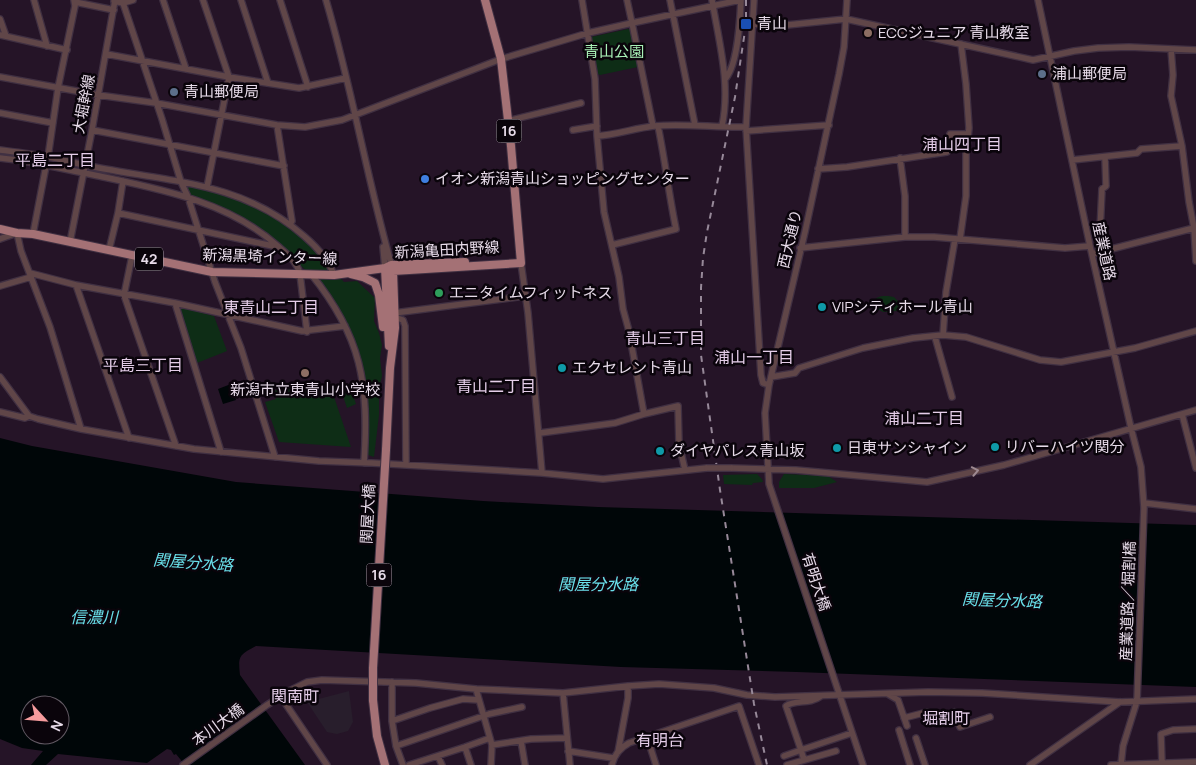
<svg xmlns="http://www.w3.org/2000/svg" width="1196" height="765" font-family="Manrope,'Noto Sans JP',sans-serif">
<rect width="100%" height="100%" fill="#251427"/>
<path fill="#281e2c" d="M349 691 353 722 348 731 337 734 327 732 307 702Z"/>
<path fill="#0e2d16" d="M628 29 631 30 638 67 600 75 598 74 591 37Z
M187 185C199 187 210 189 221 192 230 194 238 199 246 202 292 222 311 246 344 282L357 281 375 298 374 321 379 333 382 345 380 358 382 376 379 388V415L374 457 366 454 358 356 321 284 268 236 190 196Z
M888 296 894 297 899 302V309L897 311 883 312 874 307 873 302C876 296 882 296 888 296Z
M179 307 214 316 227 351 197 363 195 362Z
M306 381 311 392 330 385 351 447 279 442 265 402 276 399 274 391Z
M349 384 356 404 347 408 340 387Z
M757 474 762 479 763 482 753 483 752 485 724 484 723 475Z
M784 474 828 476 837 482 814 488H779V482Z"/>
<path fill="#000608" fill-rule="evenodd" d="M231 384 236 400 223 404 218 389Z
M0 438 32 446 236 482 483 501 598 507 1196 525V687L797 672 621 667 256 646C239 655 238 656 240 675L305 765H185L176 754 174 755 171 750 167 749 147 763 58 754 46 765H31L43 751 22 748 0 739ZM30 705H60V735H30Z"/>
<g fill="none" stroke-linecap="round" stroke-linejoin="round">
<defs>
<path id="minor" d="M34 0 47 46
M163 0 186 69
M203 0 229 77 207 187
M241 0 268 83
M280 0 308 87
M326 0C352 88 367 179 392 267
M582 0 595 79 597 136 604 212 619 277 623 309 629 331 644 414
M627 0 632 23 740 0
M670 0 695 125
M712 0C719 42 731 84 722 126
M754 0 746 127 761 375 763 383 769 385
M847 0 844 47 839 74 805 232 769 385 765 413 769 484 863 765
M1038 0 1090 246 1131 428 1141 467 1144 508 1137 701 1123 746 1121 765
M114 1 123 3 133 0
M75 2 114 10
M123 3 162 119 181 182 188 197 215 282 241 348 275 457
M0 19 6 36
M753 24 787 25 846 19 1033 60 1074 51 1098 48 1129 47 1196 50
M0 35 67 50
M1171 49 1173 75 1171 96 1182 146 1189 202 1194 228 1196 261
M106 54 229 77 299 88 346 78
M0 77 98 95 156 103 277 125 305 127 342 120 501 59 588 33 632 23 653 126
M726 78C738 63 740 20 741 0
M0 113 53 123
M507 121 581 103
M277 125 292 221 290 224
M92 130 284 166
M573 130 597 126
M746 131 829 125
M597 136C616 135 635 128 654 126 685 123 716 128 746 127
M0 150C16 152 33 154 49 157 68 161 86 166 105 169 178 182 246 185 304 236 317 247 328 259 334 275
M48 157 58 88 75 6 74 0
M0 158C31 161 63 169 94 175 160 189 228 201 279 247 289 256 297 262 300 274L307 332
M900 158 905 196V237
M1072 160 1137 153 1141 149 1182 146
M818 169 847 167 947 152 950 134H968
M118 213 273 246 275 244
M33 234 46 166
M0 239 17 233 21 251 50 327 81 429
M960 239 966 196V154L969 128 966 84 961 44
M70 242 92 130 115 0
M612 245 676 229C669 195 665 160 658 126
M383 247 385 268
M800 248 905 237H934L1065 248 1090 246
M109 250 118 213 123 181
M1099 252 1102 189 1106 186 1105 157
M1092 254 1194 228
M132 256 124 295 176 446
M521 263 528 313 542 473
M30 273 76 285 175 303 302 331 345 326
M311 274C362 337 369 384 364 463
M76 285 129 438
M0 286 31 277
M175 303 221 452
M394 313 525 296
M394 317 403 320 405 326 406 465
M943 335 946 292 955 239
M935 337 952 397
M0 377 29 416 38 419 81 429 194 449 319 461 372 463 542 473 603 479 707 468
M771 377 795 373 799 368 863 348 913 338 943 335 966 337 1040 360 1061 362 1135 348 1196 331
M0 412 25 418 29 416
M1182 414 1196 468
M540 433 615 423 644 414 678 406 679 444 685 470
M731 468 796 470 927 482 1004 465 1196 410
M1144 503 1196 509
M392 682V721
M476 689 492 745 491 765
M563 693 570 765
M888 694 898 700 907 726
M821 696C809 705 796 699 786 706L801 750 852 733
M281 697 327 765
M954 712 960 727 990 717
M904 718 927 712
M899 730 910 765
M647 737 656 765
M916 738 925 765
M521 741 525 765
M492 745 531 739 567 738
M396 746 489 714 522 707
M465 747 471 765
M568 751 613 758
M618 752 628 698V686
M438 756 442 765
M784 756 801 750 804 760
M1162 764 1161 734 1173 730 1196 729
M183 765 267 705 291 690 307 682 322 680 416 683 476 689 563 693 628 686 659 684 714 688 747 695 775 697 928 692 982 693 1120 702 1196 699
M403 765 396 746 392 721 430 708 463 699 479 700
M409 765 465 747 490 738
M612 765C614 755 620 748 629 743L739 706 759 765
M787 765 836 751
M1030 765 1120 702
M1111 765 1196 762"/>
<path id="major" d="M0 229 17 233 33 234 212 272 334 275 385 268 393 271 521 263 511 146 501 59 485 0
M385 268 391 265 465 262
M385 268 389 346
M351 274 363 277 375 283 379 295 383 327
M386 450 390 368 395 328 393 271
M373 700 377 736 385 765"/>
</defs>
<use href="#minor" stroke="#403042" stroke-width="8"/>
<use href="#major" stroke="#403042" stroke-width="10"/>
<use href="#minor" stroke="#604648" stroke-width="5.5"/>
<use href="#major" stroke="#a47175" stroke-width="8"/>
<path stroke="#978999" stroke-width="2" stroke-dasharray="6 6" stroke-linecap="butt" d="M746 0V24L735 97 707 232 703 258 701 288V355L720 490 754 704 767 765"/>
<defs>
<path id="minor-bridge" d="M707 468H731"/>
<path id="major-bridge" d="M373 700V668L386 450"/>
</defs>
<use href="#minor-bridge" stroke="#403042" stroke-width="8" stroke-linecap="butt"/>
<use href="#major-bridge" stroke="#403042" stroke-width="10" stroke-linecap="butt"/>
<use href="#minor-bridge" stroke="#604648" stroke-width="5.5"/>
<use href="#major-bridge" stroke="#a47175" stroke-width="8"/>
</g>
<defs><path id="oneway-chevron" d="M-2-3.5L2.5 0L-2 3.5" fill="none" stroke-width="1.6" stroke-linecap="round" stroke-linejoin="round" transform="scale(1.25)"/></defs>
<use stroke="#9d8990" href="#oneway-chevron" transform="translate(975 471) rotate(-11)"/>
<rect fill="#1a4fb4" stroke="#0a040b" stroke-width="2" x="740" y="18" width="12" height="12" rx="2.5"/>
<g fill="#8d6e63" stroke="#0a040b" stroke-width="2">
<circle cx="868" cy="33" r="5"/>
<circle cx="305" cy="373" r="5"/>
</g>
<g fill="#5c6f8a" stroke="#0a040b" stroke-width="2">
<circle cx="1042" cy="74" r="5"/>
<circle cx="174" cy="92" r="5"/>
</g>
<circle fill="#3f7fe0" stroke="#0a040b" stroke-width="2" cx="425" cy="179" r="5"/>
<circle fill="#2e9e5b" stroke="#0a040b" stroke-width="2" cx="439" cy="293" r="5"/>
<g fill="#0f9aa8" stroke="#0a040b" stroke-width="2">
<circle cx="822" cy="307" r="5"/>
<circle cx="562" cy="368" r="5"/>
<circle cx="995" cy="447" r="5"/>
<circle cx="837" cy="448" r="5"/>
<circle cx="660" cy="451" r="5"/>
</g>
<g text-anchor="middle" stroke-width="5" stroke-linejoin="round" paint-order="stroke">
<g fill="#0a040b" stroke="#a59aa6" stroke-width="1">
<rect x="496.5" y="119.5" width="25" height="23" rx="4"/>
<rect x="135" y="247.5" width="28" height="23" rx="4"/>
<rect x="366.5" y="563.5" width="25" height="23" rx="4"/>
</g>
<g font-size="14" font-weight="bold" fill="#e7dbe9">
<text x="509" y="136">16</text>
<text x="149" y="264">42</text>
<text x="379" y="580">16</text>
</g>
<g font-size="15" fill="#e7dbe9" stroke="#0a040b" text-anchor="start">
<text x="757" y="29">青山</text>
<text x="878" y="38">ECCジュニア 青山教室</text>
<text x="1052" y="79">浦山郵便局</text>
<text x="184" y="97">青山郵便局</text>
<text x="435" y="184">イオン新潟青山ショッピングセンター</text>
<text x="449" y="298">エニタイムフィットネス</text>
<text x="832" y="312">VIPシティホール青山</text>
<text x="572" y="373">エクセレント青山</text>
<text x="305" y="395" text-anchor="middle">新潟市立東青山小学校</text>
<text x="1005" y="452">リバーハイツ関分</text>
<text x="847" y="453">日東サンシャイン</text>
<text x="670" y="456">ダイヤパレス青山坂</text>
</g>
<g font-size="15" fill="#a8f0b6" stroke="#0a040b">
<text x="614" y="57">青山公園</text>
</g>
<g font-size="15" fill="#e7dbe9" stroke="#0a040b">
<text transform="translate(84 104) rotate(-79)" y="5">大堀幹線</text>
<text transform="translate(790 239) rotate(-77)" y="5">西大通り</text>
<text transform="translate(447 250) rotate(-3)" y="5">新潟亀田内野線</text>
<text transform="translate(1104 251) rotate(78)" y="5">産業道路</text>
<text transform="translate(270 257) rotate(2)" y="5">新潟黒埼インター線</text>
<text transform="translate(368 514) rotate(-87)" y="5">関屋大橋</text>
<text transform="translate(816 582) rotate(72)" y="5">有明大橋</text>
<text transform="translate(1128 601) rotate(-88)" y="5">産業道路／堀割橋</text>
<text transform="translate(218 725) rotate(-36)" y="5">本川大橋</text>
</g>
<g font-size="16" fill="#e4cde8" stroke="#0a040b">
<text x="962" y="150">浦山四丁目</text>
<text x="55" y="166">平島二丁目</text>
<text x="271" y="313">東青山二丁目</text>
<text x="665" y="344">青山三丁目</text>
<text x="754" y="363">浦山一丁目</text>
<text x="143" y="371">平島三丁目</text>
<text x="496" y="392">青山二丁目</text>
<text x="924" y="424">浦山二丁目</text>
<text x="295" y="702">関南町</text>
<text x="946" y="724">堀割町</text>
<text x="660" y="746">有明台</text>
</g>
<g font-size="16" font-style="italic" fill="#6ae0eb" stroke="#0a040b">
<text transform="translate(193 562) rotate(4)" y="6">関屋分水路</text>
<text x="598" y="590">関屋分水路</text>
<text transform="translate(1002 600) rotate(2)" y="6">関屋分水路</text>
<text x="94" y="623">信濃川</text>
</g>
</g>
<g transform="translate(45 720) rotate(116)"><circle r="24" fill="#0a040b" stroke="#625a64"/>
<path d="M0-4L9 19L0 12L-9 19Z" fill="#f59b9d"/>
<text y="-8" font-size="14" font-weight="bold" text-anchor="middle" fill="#e7dbe9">N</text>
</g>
</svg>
